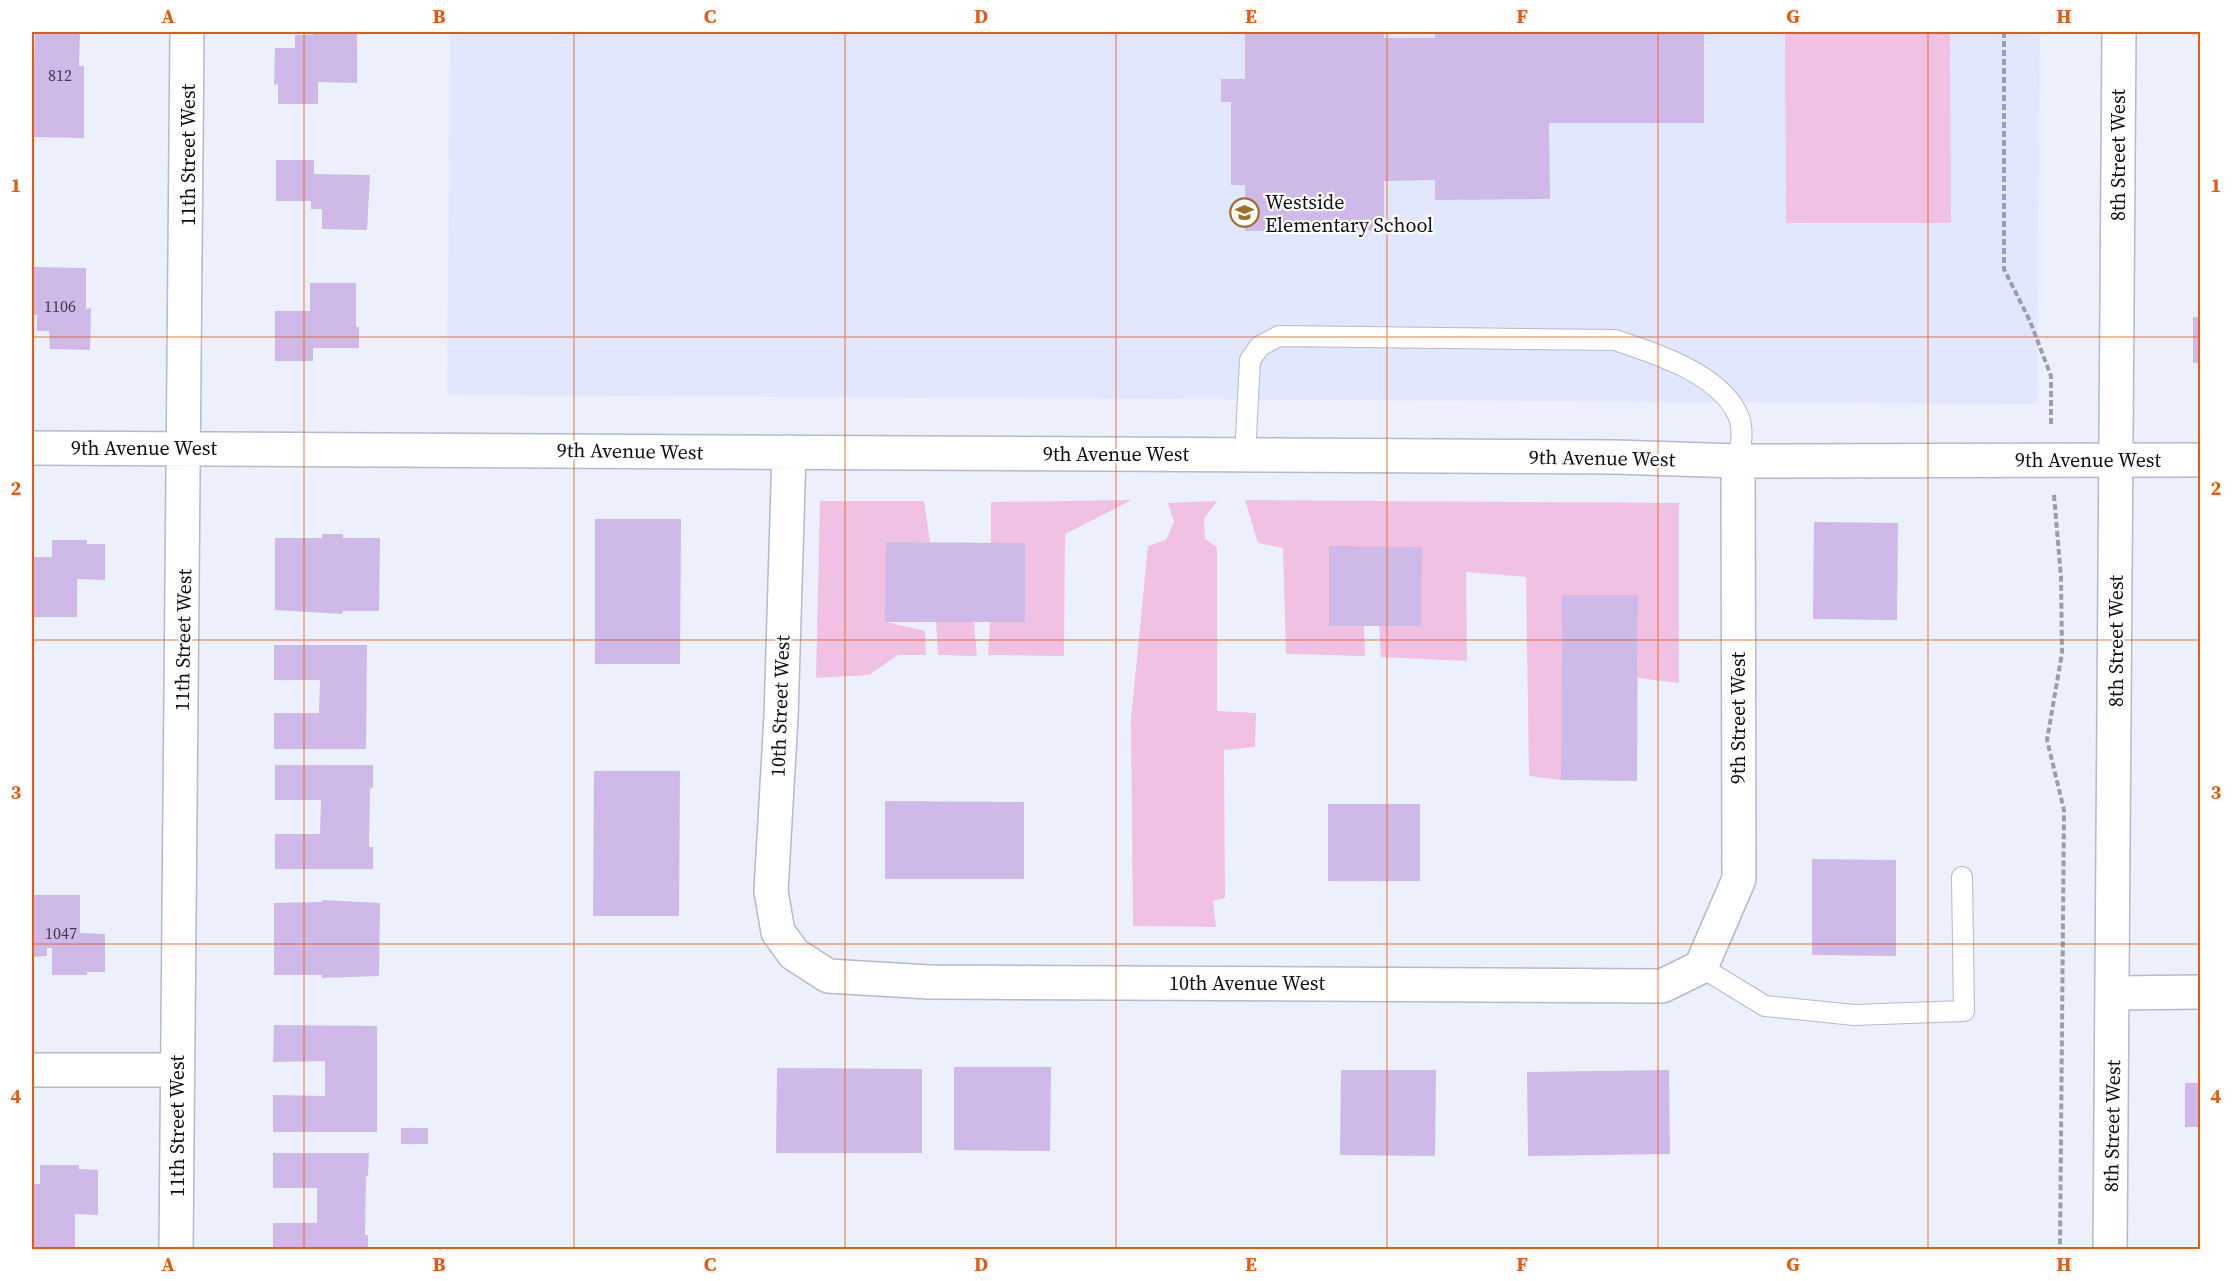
<svg xmlns="http://www.w3.org/2000/svg" width="2232" height="1281" font-family="'Source Serif 4',serif">
<rect width="100%" height="100%" fill="#ecf0fd"/>
<path fill="#e1e7ff" d="M450 32H2040L2037 404 447 395Z"/>
<path fill="#f0c1e2" d="M1785 32H1950L1951 223H1786Z
M1132 500 1065 534 1064 656 988 655 990 622H1025V543H991V502Z
M1245 500 1679 503V683L1638 678V595H1562L1561 780 1529 776 1526 577 1466 572 1467 661 1381 657 1379 626 1421 625V547L1364 626 1365 656 1286 654 1283 548 1258 543Z
M820 501H924L930 542H886V622L925 631 926 655H898L869 675 816 678Z
M1217 501 1204 518 1205 539 1217 547V711L1256 713 1255 747 1224 750 1225 898 1213 901 1216 927 1133 926 1131 719 1148 546 1166 540 1174 522 1168 503Z
M936 622H974L977 656 938 655Z"/>
<path fill="#cfb9e9" d="M35 32H80L79 66H84V138L32 137Z
M313 32H357V83L318 82V104H278V84L274 85 275 48H295V35H313Z
M1245 32H1384V38H1435V32H1704V123H1549L1550 199 1435 200V180L1384 181V230L1245 231V185H1231V102H1221V79H1245Z
M276 160H314V174L370 175 367 230 322 229V209H311V201H276Z
M32 267 86 268V309L91 308 90 350 50 349 49 331H37V315H32Z
M310 283H356V327H359V348H313V361H275V311H310Z
M2193 317H2200V363H2193Z
M595 519H681L680 664H595Z
M1814 522 1898 523 1897 620 1813 619Z
M322 534H343V538H380L379 611H343L342 614 275 610V538H322Z
M52 540H87V544H105V580L77 579V617H32V557H52Z
M886 542 1025 543V622H885Z
M1329 546 1422 547 1421 626H1329Z
M1562 595H1638L1637 781 1561 780Z
M274 645H367L366 749H274V713H319L320 680H274Z
M275 765H373V788H370L369 847H373V869H275V834H320L321 800H275Z
M594 771H680L679 916H593Z
M885 801 1024 802V879H885Z
M1328 804H1420V881H1328Z
M1812 859 1896 860V956L1812 955Z
M32 895H80V933L105 934V972H87V975H52V948H47V956L32 957Z
M322 900 380 903 379 976 322 978V975H274V903L322 902Z
M274 1025 377 1026V1132H273V1095L325 1096V1061L273 1062Z
M954 1067H1051L1050 1151 954 1150Z
M777 1068 922 1069V1153H776Z
M1341 1070H1436L1435 1156 1340 1155Z
M1669 1070 1670 1154 1528 1156 1527 1072Z
M2185 1083H2200V1127H2185Z
M401 1128H428V1144H401Z
M273 1153H369L368 1176H366L365 1235H368V1250H273V1223H317V1188H273Z
M40 1165H79V1169L98 1170V1215L75 1214V1247H32V1184H40Z"/>
<g fill="none" stroke-linecap="round" stroke-linejoin="round">
<defs>
<path id="lane" d="M1245 455 1250 360 1260 346 1279 336 1615 340C1654 353 1715 372 1736 411 1745 426 1741 445 1738 461
M1701 967 1765 1006 1854 1015 1964 1011 1962 877"/>
<path id="street" d="M32 448 1615 457 1738 461 2200 460
M789 452 781 717 771 891 778 932 794 954 828 976 929 982 1662 986 1701 967 1739 879 1738 461
M2114 993 2200 992
M32 1070H177
M176 1250 187 32"/>
<path id="secondary" d="M2110 1250 2119 32"/>
</defs>
<use href="#lane" stroke="#b3b9ce" stroke-width="22"/>
<use href="#street" stroke="#b3b9ce" stroke-width="36"/>
<use href="#secondary" stroke="#b3b9ce" stroke-width="36"/>
<path stroke="#9b9ea9" stroke-width="4" stroke-dasharray="6 3" stroke-linecap="butt" d="M2004 32V269L2030 321 2051 376V427
M2054 495 2061 577 2062 653 2047 740 2064 810 2060 1250"/>
<use href="#lane" stroke="#fff" stroke-width="20"/>
<use href="#street" stroke="#fff" stroke-width="33"/>
<use href="#secondary" stroke="#fff" stroke-width="33"/>
</g>
<path fill="none" stroke="#e8590c" stroke-width="1.5" stroke-opacity="0.55" d="M304 32V1250M574 32V1250M845 32V1250M1116 32V1250M1387 32V1250M1658 32V1250M1928 32V1250M32 337H2200M32 640H2200M32 944H2200"/>
<defs>
<symbol id="school-ring" viewBox="-11 -11 22 22"><circle r="9.5" fill="#fff" stroke="#a16f25" stroke-width="1.5"/><path d="M0-5L7-2L0 1L-7-2ZM-4 1L0 2.5L4 1V4Q0 6-4 4Z" fill="#a16f25"/></symbol>
</defs>
<g fill-rule="evenodd">
<use href="#school-ring" x="1228" y="196" width="33" height="33"/>
</g>
<g text-anchor="middle" stroke-width="4.5" stroke-linejoin="round" paint-order="stroke">
<g font-size="16" fill="#3d394a">
<text x="60" y="81">812</text>
<text x="60" y="312">1106</text>
<text x="61" y="939">1047</text>
</g>
<g font-size="20" fill="#0c0e15" stroke="#fff">
<text transform="translate(188 155) rotate(-90)" y="7">11th Street West</text>
<text transform="translate(2118 155) rotate(-90)" y="7">8th Street West</text>
<text x="144" y="455">9th Avenue West</text>
<text transform="translate(630 451) rotate(1)" y="7">9th Avenue West</text>
<text x="1116" y="461">9th Avenue West</text>
<text transform="translate(1602 458) rotate(1)" y="7">9th Avenue West</text>
<text x="2088" y="467">9th Avenue West</text>
<text transform="translate(183 640) rotate(-89)" y="7">11th Street West</text>
<text transform="translate(2116 641) rotate(-90)" y="7">8th Street West</text>
<text transform="translate(780 706) rotate(-88)" y="7">10th Street West</text>
<text transform="translate(1738 718) rotate(-90)" y="7">9th Street West</text>
<text x="1247" y="990">10th Avenue West</text>
<text transform="translate(177 1126) rotate(-90)" y="7">11th Street West</text>
<text transform="translate(2112 1126) rotate(-89)" y="7">8th Street West</text>
</g>
<g font-size="20" fill="#0c0e15" stroke="#fff" text-anchor="start">
<text x="1265" y="209">Westside<tspan x="1265" dy="23">Elementary School</tspan></text>
</g>
</g>
<rect width="2232" height="1281" fill="none" stroke="#ffffff" stroke-width="66"/>
<rect x="33" y="33" width="2166" height="1215" fill="none" stroke="#e8590c" stroke-width="2"/>
<g font-size="20" text-anchor="middle" font-weight="bold" fill="#e8590c">
<text x="168" y="23">A</text>
<text x="439" y="23">B</text>
<text x="710" y="23">C</text>
<text x="981" y="23">D</text>
<text x="1251" y="23">E</text>
<text x="1522" y="23">F</text>
<text x="1793" y="23">G</text>
<text x="2064" y="23">H</text>
<text x="16" y="192">1</text>
<text x="2216" y="192">1</text>
<text x="16" y="495">2</text>
<text x="2216" y="495">2</text>
<text x="16" y="799">3</text>
<text x="2216" y="799">3</text>
<text x="16" y="1103">4</text>
<text x="2216" y="1103">4</text>
<text x="168" y="1271">A</text>
<text x="439" y="1271">B</text>
<text x="710" y="1271">C</text>
<text x="981" y="1271">D</text>
<text x="1251" y="1271">E</text>
<text x="1522" y="1271">F</text>
<text x="1793" y="1271">G</text>
<text x="2064" y="1271">H</text>
</g>
</svg>
